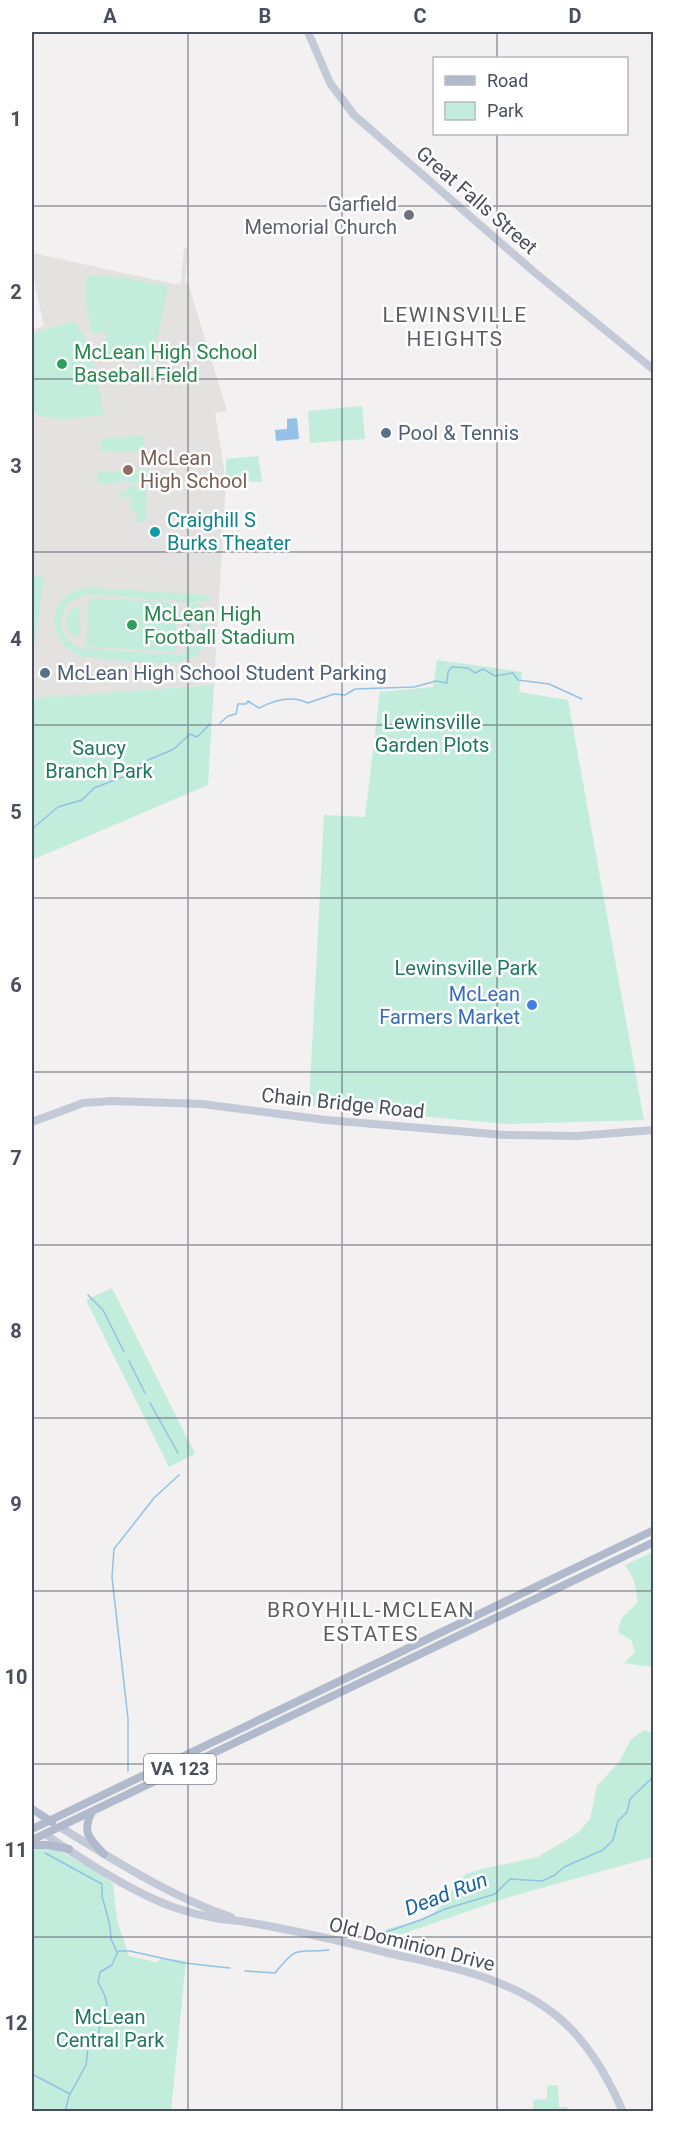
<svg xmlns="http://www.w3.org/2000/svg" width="685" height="2143" font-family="Roboto,sans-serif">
<rect width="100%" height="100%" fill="#f2f0f0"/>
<path fill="#e3e2e1" d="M184 247 188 248 185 283H188L227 411 215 413 226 481 214 685 32 698V330L44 326 32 271V253L175 284 181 283Z"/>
<path fill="#c2ecdb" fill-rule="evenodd" d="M90 275 118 277 168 286 152 366 102 356 107 332 92 333C89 319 80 286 90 275Z
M72 321C91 331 99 392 104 414 79 418 56 423 32 413V334Z
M362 406 365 439 310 443 308 411Z
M144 435V452L99 451 102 439Z
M258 456 262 482 226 481V459Z
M128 469 148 470 146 483H128Z
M98 471 126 472 125 482 97 484Z
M128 486 147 488 145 522H136L137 511 130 510 131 498 121 497V492H127Z
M32 575 44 577 35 644 32 643Z
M91 588 210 595 209 601H197C205 610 210 623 208 636 205 646 198 656 188 660 168 667 108 659 84 657 42 644 45 589 91 588ZM87 594 181 601C202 610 209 635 191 650L194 611 188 610 189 617 186 653 181 655 80 648C51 633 57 602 87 594Z
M89 598 178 603 175 652 86 646Z
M74 608H80V636L72 635 66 626 68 614Z
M437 660 522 672 519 692 568 700 644 1120 507 1124 309 1106 324 815 365 817 380 692 433 687Z
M214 685 208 785 32 860V698Z
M112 1288 195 1454 169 1467 86 1300Z
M653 1552V1667L624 1663 635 1652 631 1640 618 1632 621 1619 638 1602 634 1580 625 1565Z
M644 1730 653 1733V1857L509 1897 385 1940 369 1937 389 1928 421 1920 435 1912 446 1900 455 1886 466 1874 482 1869 538 1857 579 1832 590 1819 597 1786 620 1761 631 1739Z
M52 1846 94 1870 113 1884 117 1920 129 1956 156 1962 162 1958 186 1961 171 2111H32V1850Z
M558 2085 559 2107H567L568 2111H533V2100L547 2099V2086Z"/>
<path fill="#92c2e6" d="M297 418 299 439 276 441 275 430 287 429V419Z"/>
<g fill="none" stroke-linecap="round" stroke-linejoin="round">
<path stroke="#92c2e6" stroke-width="1.5" d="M220 723 228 716 236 714 238 704H246L248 701 259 708C274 700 292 695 308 703L334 694 345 695 355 689 414 687 436 681 447 683 448 672 452 667 468 668 475 673 483 669 495 676 513 673 518 680 549 684 582 699
M32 829 58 807 82 800 94 788 136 772 141 763 174 749 190 734 197 737 210 724
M88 1295 103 1310 124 1352
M129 1361 145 1393
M150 1403 178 1453
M128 1771V1719L112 1577 114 1549 154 1498 179 1475
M45 1853 102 1884V1896L110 1926 111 1939 117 1952
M375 1936 423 1919 445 1909 495 1894 510 1879 542 1881 555 1875 564 1867 603 1850 613 1840 618 1821 627 1812 630 1799 651 1779 653 1771
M117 1953 119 1951H130L184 1963 230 1968
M245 1971 275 1973C299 1943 295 1954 329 1950
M34 2075 70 2094
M65 2112 69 2096 86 2065 88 2047 99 2032 100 2018 107 2005 105 1996 98 1982 100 1972 112 1965 117 1953"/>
<path stroke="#c4c9d7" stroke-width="8" d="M308 32 330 83 354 115 533 271 654 370
M32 1122 83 1103 112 1101 202 1104 326 1120 504 1135 577 1136 654 1130
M60 1827C116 1861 169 1896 231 1917
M45 1834C83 1860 136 1895 179 1909 191 1913 203 1916 215 1918 225 1920 236 1920 246 1922 294 1930 341 1941 388 1953 445 1966 505 1976 553 2013 585 2037 607 2075 623 2112"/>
<path stroke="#b1b9cc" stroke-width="8" d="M32 1809 52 1822
M92 1812C81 1833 90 1839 104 1854
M32 1829 654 1530
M32 1840 654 1542
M32 1845H48L69 1849"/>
</g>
<path fill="none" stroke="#494f5c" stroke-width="1.5" stroke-opacity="0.55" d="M188 32V2112M342 32V2112M497 32V58M497 134V2112M32 206H654M32 379H654M32 552H654M32 725H654M32 898H654M32 1072H654M32 1245H654M32 1418H654M32 1591H654M32 1764H654M32 1937H654"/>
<circle fill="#6b7280" stroke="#fff" stroke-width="2" cx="409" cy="215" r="6"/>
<g fill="#2e9e5b" stroke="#fff" stroke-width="2">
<circle cx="62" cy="364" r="6"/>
<circle cx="132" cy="625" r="6"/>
</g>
<g fill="#5c6f8a" stroke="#fff" stroke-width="2">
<circle cx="386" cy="433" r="6"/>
<circle cx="45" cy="673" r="6"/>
</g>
<circle fill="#8d6e63" stroke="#fff" stroke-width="2" cx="128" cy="470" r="6"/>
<circle fill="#0f9aa8" stroke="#fff" stroke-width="2" cx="155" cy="532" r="6"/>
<circle fill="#3f7fe0" stroke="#fff" stroke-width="2" cx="532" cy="1005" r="6"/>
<g text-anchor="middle" stroke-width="5" stroke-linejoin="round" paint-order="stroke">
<rect fill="#fff" stroke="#80848d" stroke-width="1.5" x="144" y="1754" width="72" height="30" rx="4.5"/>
<g font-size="18" font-weight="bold" fill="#494f5c">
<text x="180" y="1775">VA 123</text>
</g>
<g font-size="20" fill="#494f5c" stroke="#fff">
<text transform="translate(477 200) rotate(41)" y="7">Great Falls Street</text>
<text transform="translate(343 1103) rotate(6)" y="7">Chain Bridge Road</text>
<text transform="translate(412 1944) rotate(14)" y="7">Old Dominion Drive</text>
</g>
<g font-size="20" fill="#5b616d" stroke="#fff" text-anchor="end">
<text x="397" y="211">Garfield<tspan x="397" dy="23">Memorial Church</tspan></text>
</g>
<g font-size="20" fill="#27864d" stroke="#fff" text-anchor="start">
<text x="74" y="359">McLean High School<tspan x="74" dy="23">Baseball Field</tspan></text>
<text x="144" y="621">McLean High<tspan x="144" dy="23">Football Stadium</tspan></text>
</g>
<g font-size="20" fill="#4e5e75" stroke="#fff" text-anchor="start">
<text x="398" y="440">Pool &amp; Tennis</text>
<text x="57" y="680">McLean High School Student Parking</text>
</g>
<g font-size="20" fill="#785e54" stroke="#fff" text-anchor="start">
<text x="140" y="465">McLean<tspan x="140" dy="23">High School</tspan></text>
</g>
<g font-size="20" fill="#0d838f" stroke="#fff" text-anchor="start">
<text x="167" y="527">Craighill S<tspan x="167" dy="23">Burks Theater</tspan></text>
</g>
<g font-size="20" fill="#1e795f" stroke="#fff">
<text x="432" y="729">Lewinsville<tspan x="432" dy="23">Garden Plots</tspan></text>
<text x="99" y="755">Saucy<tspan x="99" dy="23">Branch Park</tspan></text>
<text x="466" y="975">Lewinsville Park</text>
<text x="110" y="2024">McLean<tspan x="110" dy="23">Central Park</tspan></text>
</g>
<g font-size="20" fill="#366cbe" stroke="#fff" text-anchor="end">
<text x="520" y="1001">McLean<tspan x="520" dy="23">Farmers Market</tspan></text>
</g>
<g font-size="21" letter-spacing="1.5" fill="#5d5e64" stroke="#fff">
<text x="455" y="322">LEWINSVILLE<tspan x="455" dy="24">HEIGHTS</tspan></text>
<text x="371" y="1617">BROYHILL-MCLEAN<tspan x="371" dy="24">ESTATES</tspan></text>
</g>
<g font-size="21" font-style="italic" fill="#1766a1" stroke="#fff">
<text transform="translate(446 1894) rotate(-21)" y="7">Dead Run</text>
</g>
</g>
<rect width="685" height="2143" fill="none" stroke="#ffffff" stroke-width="66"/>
<rect x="433" y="57" width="195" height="78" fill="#ffffff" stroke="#b6b9be" stroke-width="1.5"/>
<rect x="445" y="76" width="30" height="9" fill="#b1b9cc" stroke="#b6b9be" stroke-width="1.5"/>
<text x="487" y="87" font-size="18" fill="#494f5c">Road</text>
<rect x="445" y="102" width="30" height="18" fill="#c2ecdb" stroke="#b6b9be" stroke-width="1.5"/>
<text x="487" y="117" font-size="18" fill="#494f5c">Park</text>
<rect x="33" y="33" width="619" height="2077" fill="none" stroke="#494f5c" stroke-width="2"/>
<g font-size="20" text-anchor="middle" font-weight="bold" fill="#494f5c">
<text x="110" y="23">A</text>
<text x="265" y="23">B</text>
<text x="420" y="23">C</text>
<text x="575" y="23">D</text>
<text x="16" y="126">1</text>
<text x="16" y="299">2</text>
<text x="16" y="473">3</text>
<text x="16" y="646">4</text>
<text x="16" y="819">5</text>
<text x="16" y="992">6</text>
<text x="16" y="1165">7</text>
<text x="16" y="1338">8</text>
<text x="16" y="1511">9</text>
<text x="16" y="1684">10</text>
<text x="16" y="1857">11</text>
<text x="16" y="2030">12</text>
</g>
</svg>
